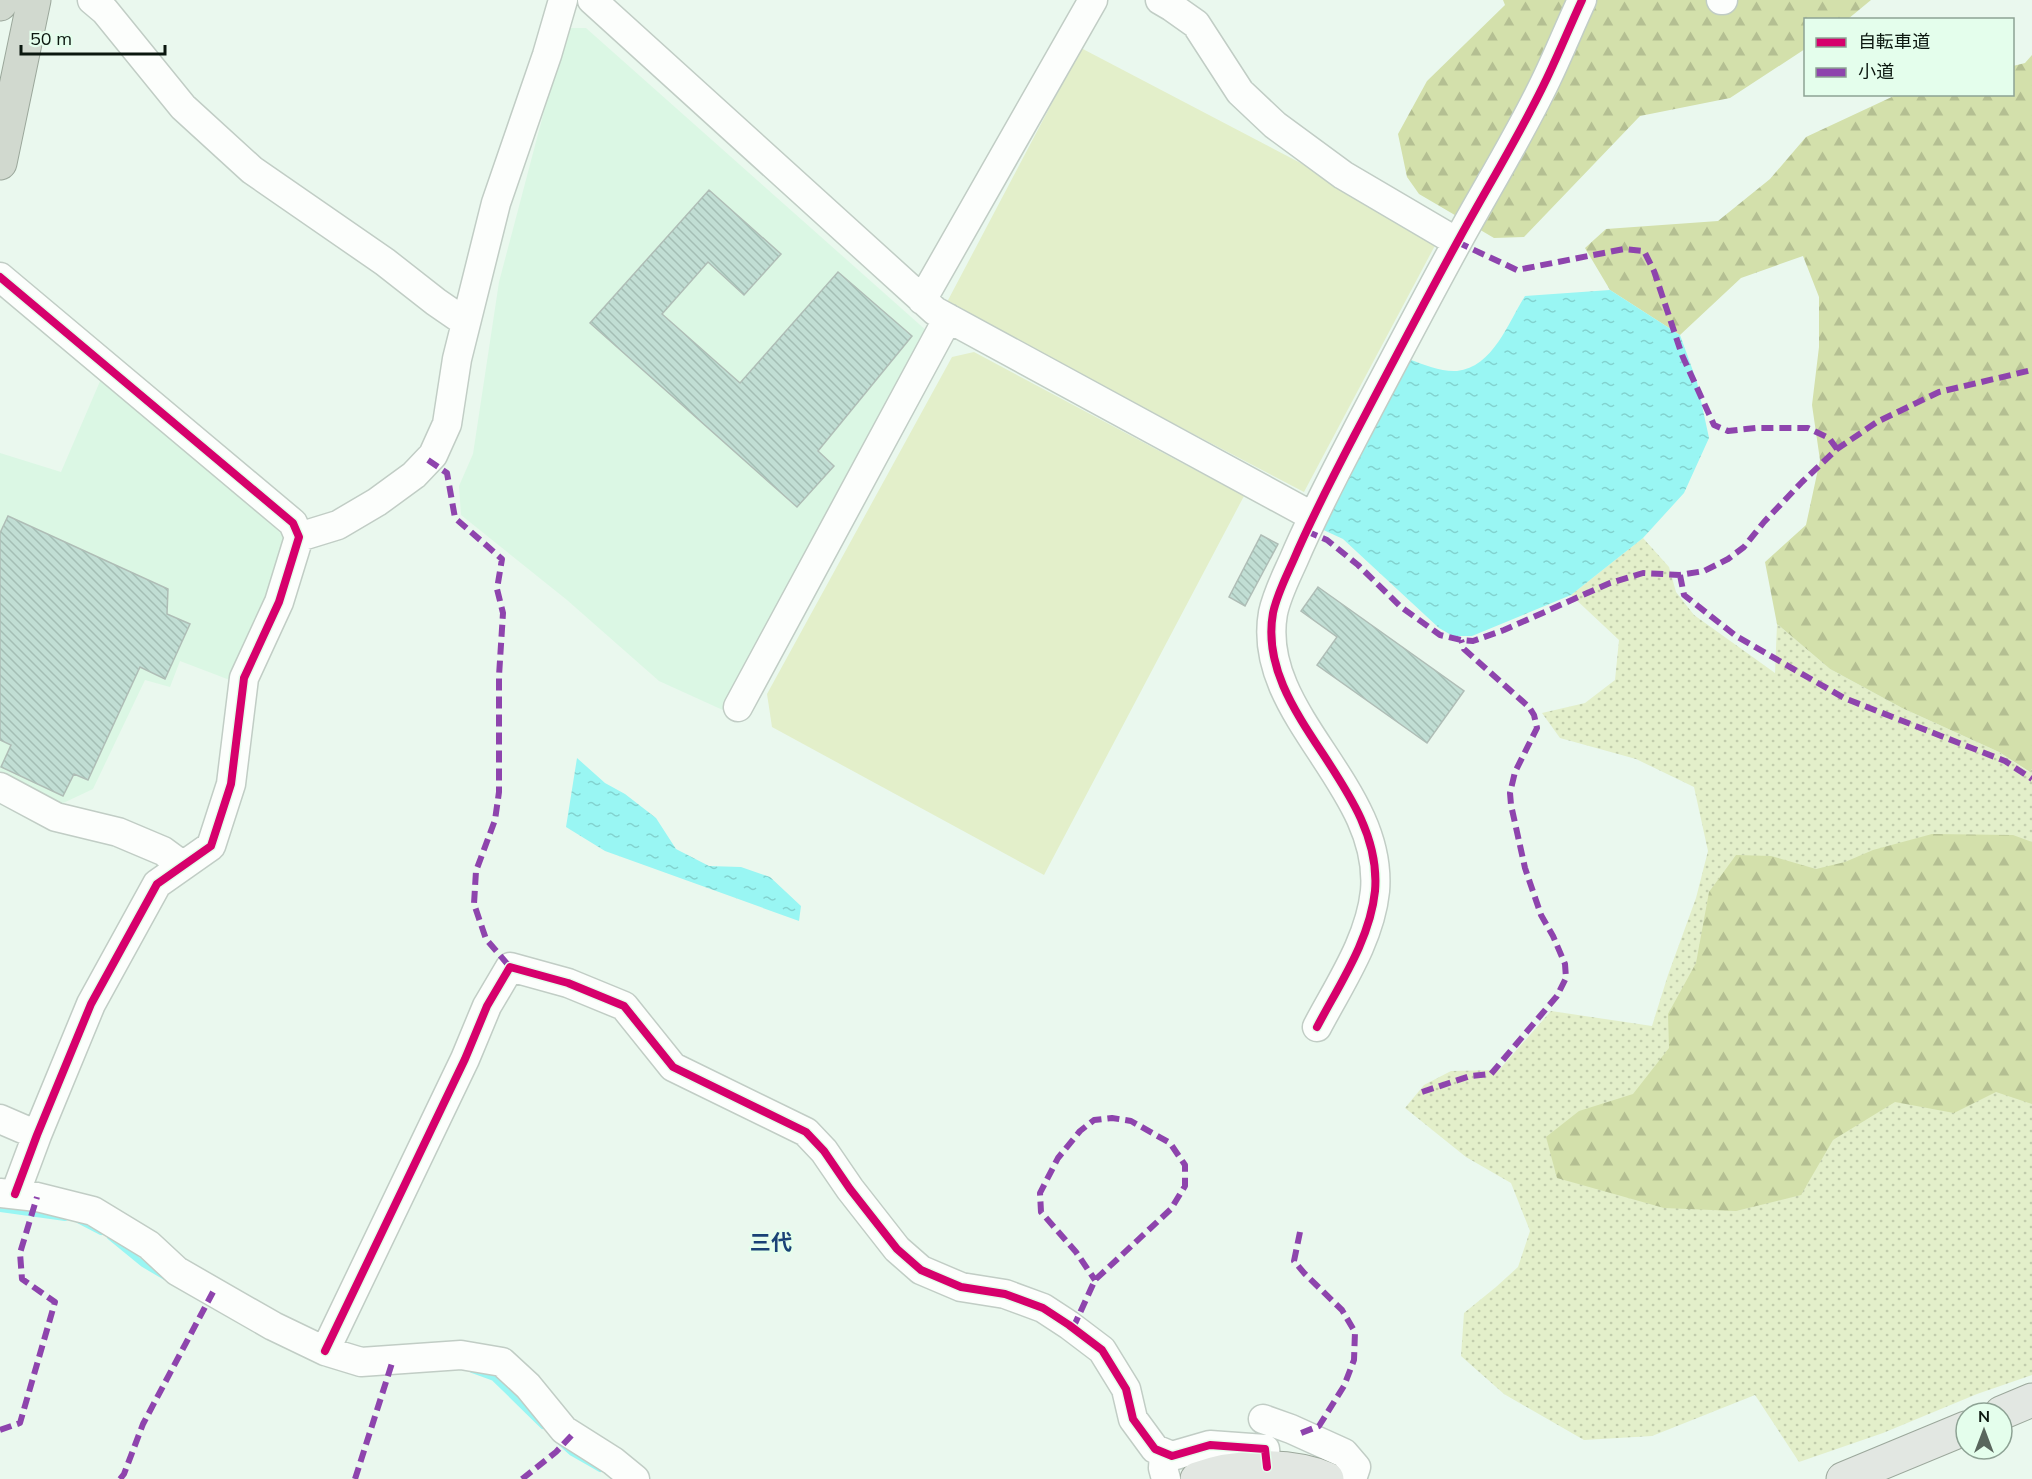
<svg xmlns="http://www.w3.org/2000/svg" width="2032" height="1479" font-family="Mulish,'Noto Sans JP',sans-serif">
<defs>
<pattern id="grass-dots" width="8" height="8" patternUnits="userSpaceOnUse" patternTransform="scale(1.5)"><rect width="8" height="8" fill="#e3efca"/><path d="M2 2h.1M6 6h.1" fill="none" stroke="#c1ccac" stroke-width="1.8" stroke-linecap="round"/></pattern>
<pattern id="forest-firs" width="22" height="20" patternUnits="userSpaceOnUse" patternTransform="scale(1.5)"><rect width="22" height="20" fill="#d3e0ab"/><path d="M5 1l3.5 6h-7zM16 11l3.5 6h-7z" fill="#b4bf92"/></pattern>
<pattern id="water-ripples" width="26" height="14" patternUnits="userSpaceOnUse" patternTransform="scale(1.5)"><rect width="26" height="14" fill="#99f6f3"/><path d="M2 4q2-2 4 0t4 0M15 11q2-2 4 0t4 0" fill="none" stroke="#82d2cf"/></pattern>
<pattern id="building-back-hatch" width="6" height="6" patternUnits="userSpaceOnUse" patternTransform="scale(1.5)"><rect width="6" height="6" fill="#c1ded4"/><path d="M-1 5l2 2M0 0l6 6M5-1l2 2" fill="none" stroke="#a4beb5"/></pattern>
</defs>
<rect width="100%" height="100%" fill="#eaf8ee"/>
<path fill="#dbf7e4" d="M566 28H586L928 332 725 711 659 681 567 600 461 515 459 486 473 454 499 282Z
M104 372 290 540 235 682 180 661 170 687 145 680 93 789 59 805 0 771V453L61 472Z"/>
<path fill="url(#grass-dots)" d="M1643 538 1669 567 1676 592 1694 615 1775 673 1777 624 1830 669 1902 708 1999 752 2029 772 2032 769V1375L1977 1394 1883 1433 1799 1462 1755 1395 1652 1436 1584 1440 1504 1394 1461 1356 1464 1313 1496 1287 1518 1267 1530 1231 1511 1183 1466 1157 1405 1108 1424 1085 1451 1071 1499 1070 1551 1011 1652 1026 1668 975 1696 898 1708 851 1694 787 1636 759 1560 738 1542 713 1585 703 1615 680 1619 640 1571 595Z"/>
<path fill="url(#forest-firs)" d="M1503 0H1871L1848 19 1806 20 1805 49 1730 98 1640 116 1524 237 1494 238 1419 194 1407 177 1398 134 1427 81 1505 5Z
M2032 55V769L2030 772 1999 752 1902 708 1830 669 1777 624 1765 562 1806 525 1820 460 1812 405 1819 347V297L1803 256 1741 278 1680 335 1610 290 1585 248 1606 229 1718 221 1770 179 1806 137 1896 95 2012 94 2013 66 2025 63Z
M1932 834 2013 835 2032 842V1104L1996 1092 1954 1113 1895 1102 1833 1140 1801 1195 1736 1211 1664 1208 1557 1178 1546 1137 1579 1111 1633 1094 1669 1048 1668 1014 1696 963 1709 892 1736 855 1771 856 1816 869 1845 862 1873 850Z"/>
<path fill="#e3efca" d="M1081 48 1440 236 1304 492 946 304Z
M974 352 1244 496 1044 875 772 727 767 694 952 357Z"/>
<path fill="url(#water-ripples)" d="M1610 290 1680 335 1697 382 1709 438 1684 493 1643 538 1571 595 1472 636H1453L1439 628 1343 539 1317 527 1406 350 1411 360C1425 365 1441 372 1457 371 1493 367 1508 323 1525 296Z
M577 758 605 783 625 794 656 818 676 849 709 866 741 867 770 877 801 906 799 921 605 851 566 827Z"/>
<g fill="none" stroke-linecap="round" stroke-linejoin="round">
<path stroke="#99f6f3" stroke-width="6" d="M0 1209 65 1218
M78 1220 101 1232
M110 1237 143 1264 165 1277
M472 1370 494 1378 543 1426
M561 1443 572 1453 600 1469"/>
</g>
<path fill="url(#building-back-hatch)" stroke="#afbdb6" stroke-width="1.5" d="M709 190 781 254 744 295 708 262 662 314 740 383 838 272 912 336 818 451 834 466 797 507 590 323Z
M8 516 168 589 167 614 190 624 165 679 140 667 88 780 74 774 63 796 1 767 11 745 0 740V533Z
M1261 535 1278 544 1245 606 1229 597Z
M1318 587 1464 691 1427 743 1317 665 1337 637 1301 611Z"/>
<g fill="none" stroke-linecap="round" stroke-linejoin="round">
<defs>
<path id="minor" d="M92 0 105 11 183 107 252 170 385 262 436 302 465 322
M592 0 935 311 1312 516
M1160 0 1172 7 1196 24 1240 92 1275 125 1343 175 1457 242
M1721 0H1723
M0 277 293 523 299 537 279 602 244 678 231 784 211 846 157 884 91 1004 37 1135 15 1194
M922 300 1093 0
M299 537 338 525 377 502 414 475 433 455 447 424 457 359 496 203 547 55 563 0
M738 707 948 318
M0 787 56 817 118 832 163 851 182 865
M1317 1027C1339 985 1370 940 1375 891 1384 786 1255 714 1273 613 1277 594 1286 577 1294 559 1314 512 1338 467 1362 421 1394 360 1426 299 1459 239 1488 186 1521 133 1547 78 1559 53 1570 26 1582 0
M0 1119 37 1135
M0 1193 37 1197 93 1211 149 1245 177 1271 273 1326 325 1351 361 1362 461 1355 502 1362 528 1386 564 1430 613 1461 635 1479
M325 1351 465 1059 487 1006 510 967 568 983 624 1006 673 1067 806 1132 824 1151 850 1189 897 1249 921 1270 961 1287 1005 1294 1043 1308 1069 1325 1102 1350 1126 1389 1133 1419 1155 1449 1172 1456 1210 1445 1265 1449 1267 1467
M1263 1419 1291 1429 1344 1453 1356 1467 1352 1479
M1164 1453 1163 1468 1166 1479"/>
<path id="major" d="M2001 1413 2032 1400
M1197 1479C1235 1465 1290 1463 1327 1479
M1843 1479 1966 1428"/>
<path id="highway" d="M0 4 1 0
M0 163 34 0"/>
</defs>
<use href="#minor" stroke="#c1cdc5" stroke-width="31"/>
<use href="#major" stroke="#9ba79b" stroke-width="35"/>
<use href="#highway" stroke="#9ba79b" stroke-width="35"/>
<use href="#minor" stroke="#fcfefc" stroke-width="28"/>
<use href="#major" stroke="#e2e7e2" stroke-width="33"/>
<use href="#highway" stroke="#d1d9cf" stroke-width="33"/>
<path stroke="#8e44ad" stroke-width="6" stroke-dasharray="12 6" stroke-linecap="butt" d="M1457 242 1517 270 1624 249 1644 251 1654 271 1682 355 1714 425 1728 431 1756 428H1808L1829 438 1837 449
M428 460 447 473 455 518 502 559 497 589 503 613 499 676V792L495 820 476 871 474 904 486 939 510 967
M1306 531 1327 540 1358 565 1401 607 1440 635 1461 640 1473 641 1504 630 1610 583 1643 573 1680 575 1704 571 1728 559 1744 547 1764 522 1802 482 1837 449 1877 422 1939 392 2032 370
M1680 575 1684 595 1736 636 1844 698 2005 761 2032 779
M1422 1092 1470 1076 1491 1074 1557 996 1566 978 1565 964 1553 936 1541 915 1525 868 1511 805 1510 793 1515 772 1537 728 1534 715 1529 707 1464 649 1461 640
M1300 1232 1294 1261 1305 1274 1342 1310 1355 1332 1354 1360 1344 1386 1319 1426 1301 1433
M1073 1328 1095 1280 1171 1209 1185 1186V1165L1170 1143 1131 1121 1112 1118 1094 1120 1080 1131 1058 1158 1040 1193 1041 1212 1076 1252 1095 1280
M0 1430 20 1423 55 1302 22 1279 20 1253 37 1197
M120 1479 124 1474 143 1424 213 1292
M355 1479 393 1360
M522 1479 556 1452 572 1435"/>
<defs>
<path id="cycleway" d="M0 277 293 523 299 537 279 602 244 678 231 784 211 846 157 884 91 1004 37 1135 15 1194
M1317 1027C1339 985 1370 940 1375 891 1384 786 1255 714 1273 613 1277 594 1286 577 1294 559 1314 512 1338 467 1362 421 1394 360 1426 299 1459 239 1488 186 1521 133 1547 78 1559 53 1570 26 1582 0
M325 1351 465 1059 487 1006 510 967 568 983 624 1006 673 1067 806 1132 824 1151 850 1189 897 1249 921 1270 961 1287 1005 1294 1043 1308 1069 1325 1102 1350 1126 1389 1133 1419 1155 1449 1172 1456 1210 1445 1265 1449 1267 1467"/>
</defs>
<use href="#cycleway" stroke="#e4feec" stroke-width="11"/>
<use href="#cycleway" stroke="#d6006c" stroke-width="8"/>
</g>
<g text-anchor="middle" stroke-width="5" stroke-linejoin="round" paint-order="stroke">
<g font-size="21" font-weight="bold" fill="#184175" stroke="#e4feec">
<text x="771" y="1250">三代</text>
</g>
</g>
<rect x="1804" y="18" width="210" height="78" fill="#e4feec" stroke="#8da294" stroke-width="1.5"/>
<rect x="1816" y="38" width="30" height="9" fill="#d6006c" stroke="#8da294" stroke-width="1.5"/>
<text x="1858" y="48" font-size="18" fill="#0b170f">自転車道</text>
<rect x="1816" y="68" width="30" height="9" fill="#8e44ad" stroke="#8da294" stroke-width="1.5"/>
<text x="1858" y="78" font-size="18" fill="#0b170f">小道</text>
<g transform="translate(1984 1431)"><circle r="28" fill="#e4feec" stroke="#8da294" stroke-width="1.5"/>
<path d="M0-4.5L10 22L0 15L-10 22Z" fill="#59665d"/>
<text y="-9" font-size="16" font-weight="bold" text-anchor="middle" fill="#0b170f">N</text>
</g>
<path d="M21 45v9h144v-9" fill="none" stroke="#0b170f" stroke-width="3"/>
<text x="30" y="45" font-size="18" fill="#0b170f" stroke="#e4feec" stroke-width="4.5" paint-order="stroke">50 m</text>
</svg>
